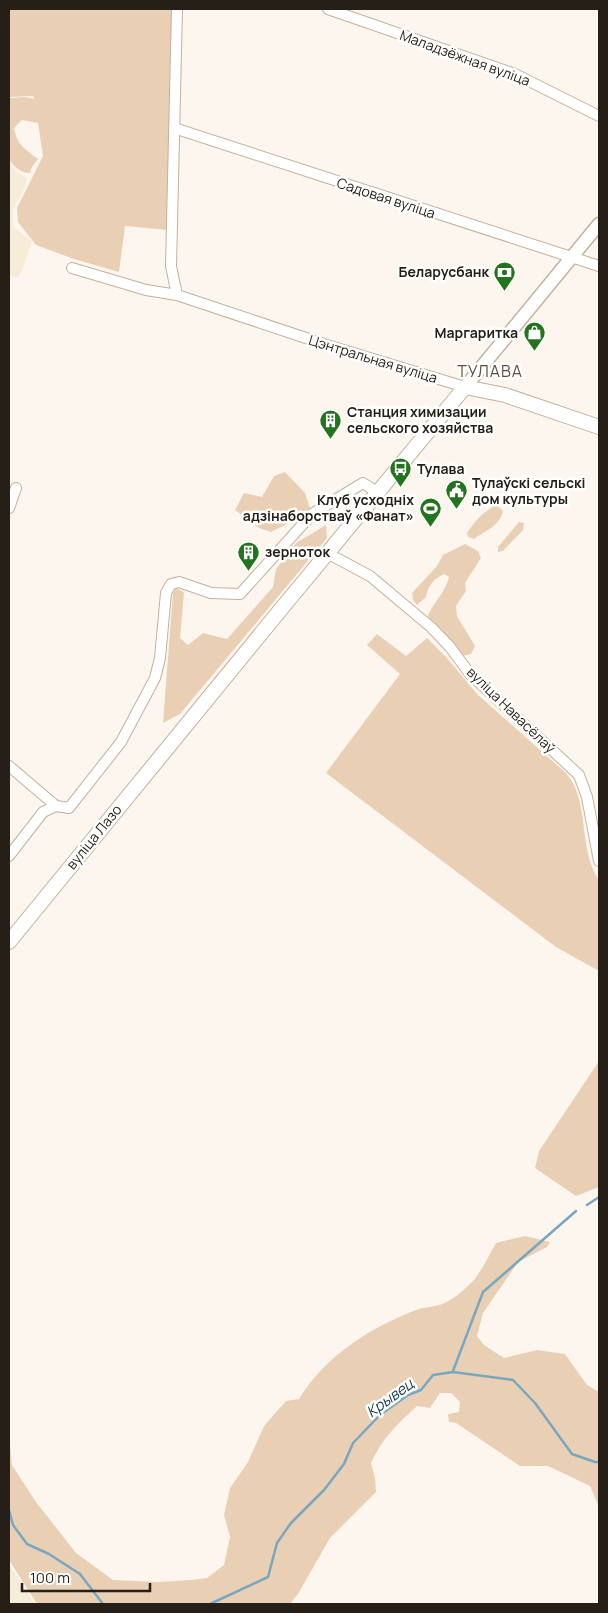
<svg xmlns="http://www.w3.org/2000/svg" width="608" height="1613" font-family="Manrope,sans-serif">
<rect width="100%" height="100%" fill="#fdf6ee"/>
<path fill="#f7ecd7" d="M9 159 15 171 27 178 25 187 13 209V227L32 241 24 265 18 278 9 275Z
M9 1565 35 1604H9Z"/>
<path fill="#e9d0b5" d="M9 9H172L167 230 125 226 119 272 74 259 36 245 18 222 17 208 43 156 38 123 22 120 14 128C17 145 25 149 38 159L32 167 30 173C22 174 12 166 9 158 6 151 9 109 9 98L25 97 34 99 33 96 9 97Z
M285 472 305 493 310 508 293 521 271 532 259 528 235 510 244 493 262 497 274 476Z
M497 505 503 511C500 526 485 531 474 539L468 537 467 533C475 521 483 511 497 505Z
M519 522 524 523 523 530 503 551 498 552V547Z
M326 525 327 538 180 714 163 723 173 593 176 588 184 592 180 638 188 645 203 633 227 639 273 587 276 569 296 543Z
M465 544 478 551 481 558 465 583 466 591 456 606 457 616 475 646 471 654 462 656 432 624 428 615C434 602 446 591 449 577L444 574C434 579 428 585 426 597L417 605 413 600 412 593 437 566 443 555Z
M377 634 406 656 427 638 447 658 478 695 566 773C591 802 577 848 599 880V971L556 947 326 773 400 674 367 645Z
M599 1061V1187L576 1196 535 1168 539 1151Z
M525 1236 550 1242 547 1247 518 1262 483 1313 477 1336 484 1345 504 1358 537 1350 565 1354 587 1385 599 1392V1507L590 1486 548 1466H520L456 1423 449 1422 448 1414 459 1412 460 1402 451 1393H440L430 1408 417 1406C398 1423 381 1440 371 1463L375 1478 376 1492 330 1538 298 1594 290 1604H37L9 1560V1436L12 1465 36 1502 76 1553 113 1580 157 1582 191 1580 207 1578 224 1565 230 1537 224 1515 230 1488 248 1462 264 1426 286 1401 299 1399C325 1356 372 1326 419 1309 426 1307 435 1307 442 1304 451 1301 463 1291 470 1284 480 1275 489 1255 496 1243Z"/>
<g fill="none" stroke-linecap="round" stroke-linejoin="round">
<path stroke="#79a7bf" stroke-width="2.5" d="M587 1205 599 1197
M453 1371 483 1292 576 1211
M9 1510 13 1525 27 1544 49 1554 80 1574 103 1604
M210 1604 268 1577 277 1543 291 1523 324 1490 344 1464 353 1443 380 1415 408 1395 421 1390 433 1375 453 1372 513 1380 535 1403 572 1454 595 1462H599"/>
<defs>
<path id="minor" d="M177 9 171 266 177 295
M328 9 515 74 599 116
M174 128 599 266
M72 268 146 290 177 295 327 345 465 387
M9 508 16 488
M327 553 370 576 432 628 450 647 470 674 579 775 587 797 599 861
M9 766 56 806
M9 856 43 812 56 806 69 808 121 742 155 678 160 658 166 593 171 584 179 582 211 593 240 594 312 514 363 483 377 492"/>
<path id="tertiary" d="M465 387 599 224"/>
<path id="secondary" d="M9 942 277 614 465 387 505 395 599 427"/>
</defs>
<use href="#minor" stroke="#c2b19e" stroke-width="12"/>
<use href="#tertiary" stroke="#c2b19e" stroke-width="15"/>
<use href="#secondary" stroke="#c2b19e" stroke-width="16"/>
<use href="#minor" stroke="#fff" stroke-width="10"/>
<use href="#tertiary" stroke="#fff" stroke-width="12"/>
<use href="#secondary" stroke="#fff" stroke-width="14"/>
</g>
<defs>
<symbol id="bank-pin" viewBox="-11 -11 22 30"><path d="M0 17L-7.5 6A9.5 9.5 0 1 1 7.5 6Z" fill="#23741e" stroke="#fff"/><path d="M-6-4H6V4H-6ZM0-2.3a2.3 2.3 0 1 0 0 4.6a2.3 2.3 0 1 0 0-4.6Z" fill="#fff"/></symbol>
<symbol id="shop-pin" viewBox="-11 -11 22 30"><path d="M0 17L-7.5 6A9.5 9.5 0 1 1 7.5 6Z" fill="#23741e" stroke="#fff"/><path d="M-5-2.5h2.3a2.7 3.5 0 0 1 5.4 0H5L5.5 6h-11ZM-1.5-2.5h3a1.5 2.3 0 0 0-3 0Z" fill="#fff"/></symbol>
<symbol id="building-pin" viewBox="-11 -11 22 30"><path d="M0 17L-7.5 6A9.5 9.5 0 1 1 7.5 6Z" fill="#23741e" stroke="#fff"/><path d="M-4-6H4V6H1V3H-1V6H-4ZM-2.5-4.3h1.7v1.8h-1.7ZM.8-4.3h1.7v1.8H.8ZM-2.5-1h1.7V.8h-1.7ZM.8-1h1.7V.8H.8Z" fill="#fff"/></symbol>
<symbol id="bus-pin" viewBox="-11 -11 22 30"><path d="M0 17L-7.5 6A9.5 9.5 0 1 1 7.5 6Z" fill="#23741e" stroke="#fff"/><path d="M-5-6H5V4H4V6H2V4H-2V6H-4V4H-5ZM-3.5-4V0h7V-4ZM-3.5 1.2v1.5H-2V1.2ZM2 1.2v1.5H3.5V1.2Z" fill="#fff"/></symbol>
<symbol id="civic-pin" viewBox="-11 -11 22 30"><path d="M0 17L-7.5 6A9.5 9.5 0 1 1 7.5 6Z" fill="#23741e" stroke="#fff"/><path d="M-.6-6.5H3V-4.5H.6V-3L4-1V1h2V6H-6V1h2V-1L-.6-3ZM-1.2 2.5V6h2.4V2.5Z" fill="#fff"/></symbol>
<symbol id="stadium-pin" viewBox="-11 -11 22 30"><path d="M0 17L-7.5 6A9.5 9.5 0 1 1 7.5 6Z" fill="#23741e" stroke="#fff"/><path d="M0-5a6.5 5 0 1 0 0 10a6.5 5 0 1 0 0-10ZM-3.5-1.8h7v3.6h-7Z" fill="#fff"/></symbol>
</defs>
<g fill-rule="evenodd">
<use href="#bank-pin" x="492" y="260" width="25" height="34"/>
<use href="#shop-pin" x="522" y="320" width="25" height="34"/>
<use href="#building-pin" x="318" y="408" width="25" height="34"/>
<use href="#bus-pin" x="388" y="456" width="25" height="34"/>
<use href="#civic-pin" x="444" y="478" width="25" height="34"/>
<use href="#stadium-pin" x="418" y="496" width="25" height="34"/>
<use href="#building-pin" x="236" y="540" width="25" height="34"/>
</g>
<g text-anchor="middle" stroke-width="5" stroke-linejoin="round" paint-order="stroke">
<g font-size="14" fill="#251f18" stroke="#fff">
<text transform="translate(465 58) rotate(20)" y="5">Маладзёжная вуліца</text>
<text transform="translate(386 198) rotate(18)" y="5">Садовая вуліца</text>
<text transform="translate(373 359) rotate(17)" y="5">Цэнтральная вуліца</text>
<text transform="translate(511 710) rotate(44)" y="5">вуліца Навасёлаў</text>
<text transform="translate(94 837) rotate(-51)" y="5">вуліца Лазо</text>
</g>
<g font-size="14" font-weight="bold" fill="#251f18" stroke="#fff" text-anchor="start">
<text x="489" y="277" text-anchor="end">Беларусбанк</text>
<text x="518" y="338" text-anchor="end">Маргаритка</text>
<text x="347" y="417">Станция химизации<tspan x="347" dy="16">сельского хозяйства</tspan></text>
<text x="417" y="474">Тулава</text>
<text x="472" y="488">Тулаўскі сельскі<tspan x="472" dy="16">дом культуры</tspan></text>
<text x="414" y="505" text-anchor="end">Клуб усходніх<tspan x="414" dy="16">адзінаборстваў «Фанат»</tspan></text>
<text x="265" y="557">зерноток</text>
</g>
<g font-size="15" font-style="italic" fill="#11394b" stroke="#fff">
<text transform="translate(390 1398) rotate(-36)" y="5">Крывец</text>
</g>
<g font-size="16" letter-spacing="1" fill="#5e503f" stroke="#fff">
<text x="490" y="377">ТУЛАВА</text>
</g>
</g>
<rect width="608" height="1613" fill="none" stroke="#251f18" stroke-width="20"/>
<path d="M22 1583v8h128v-8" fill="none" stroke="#251f18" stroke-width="2.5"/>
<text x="30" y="1583" font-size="15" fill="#251f18" stroke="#ffffff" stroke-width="4" paint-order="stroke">100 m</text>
</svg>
